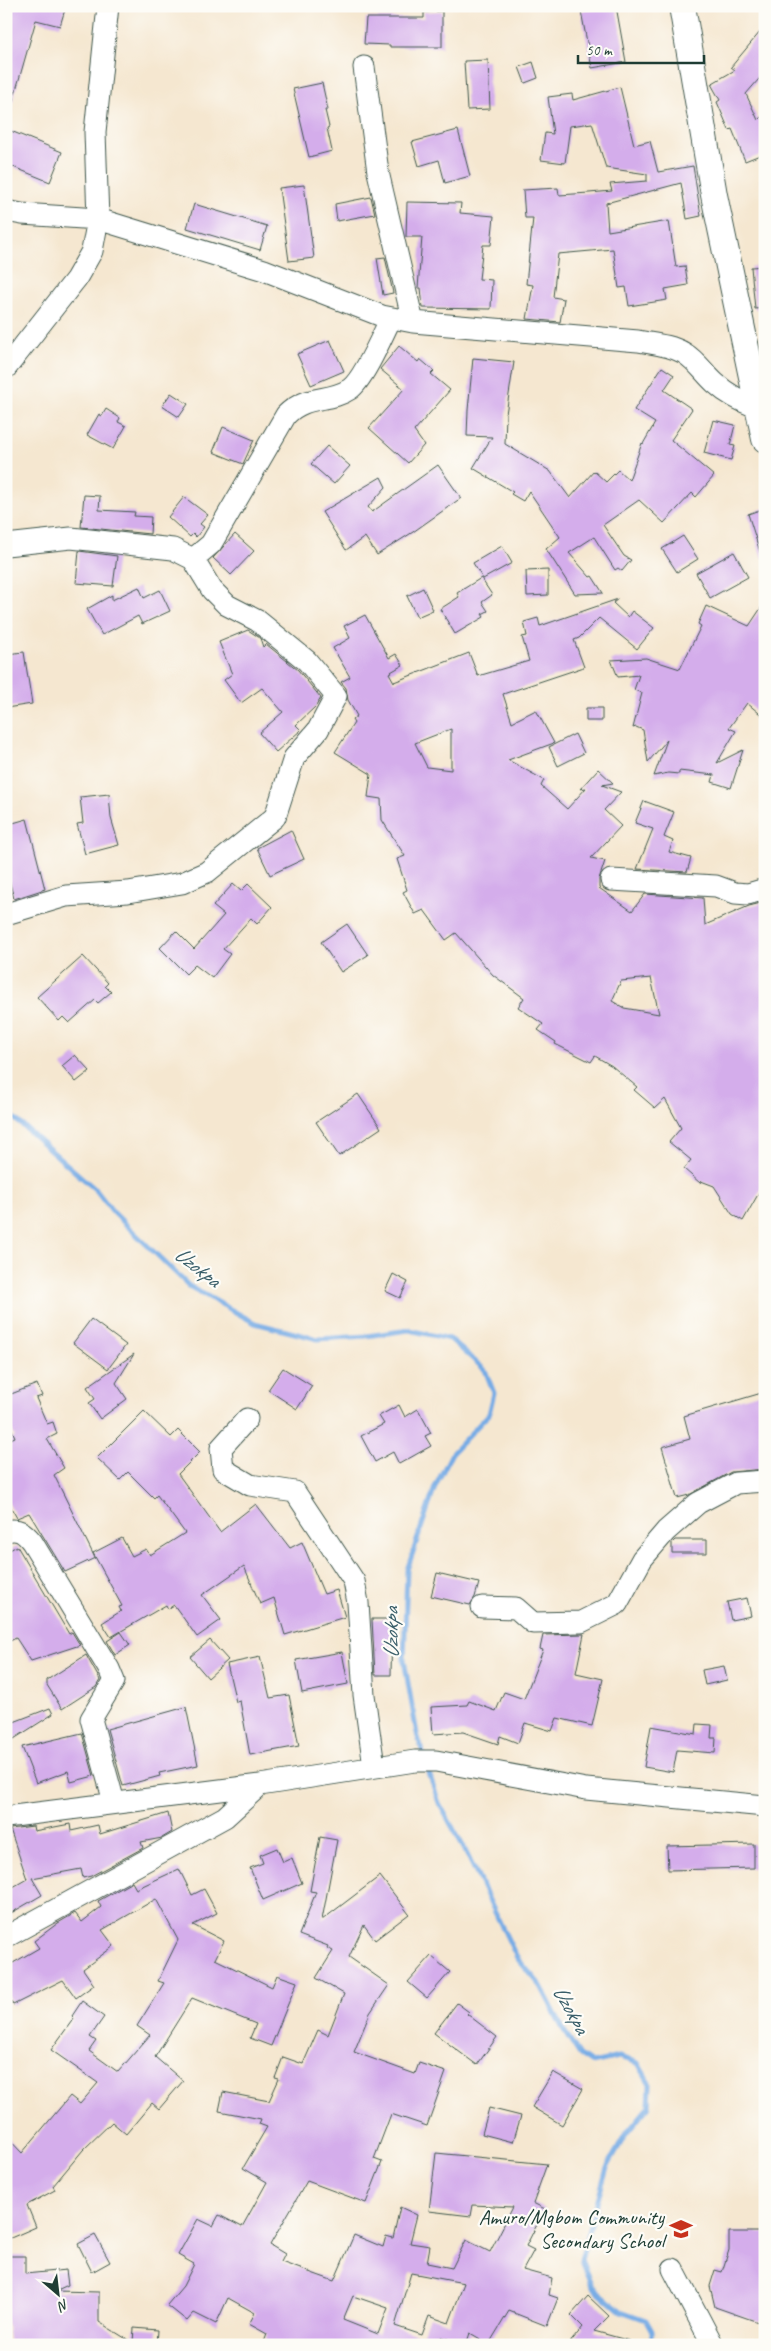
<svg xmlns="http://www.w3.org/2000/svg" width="771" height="2351" font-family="Caveat,sans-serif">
<rect width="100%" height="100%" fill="#fdfcf7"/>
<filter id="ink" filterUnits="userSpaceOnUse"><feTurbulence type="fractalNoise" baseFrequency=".02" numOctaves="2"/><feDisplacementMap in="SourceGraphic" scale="10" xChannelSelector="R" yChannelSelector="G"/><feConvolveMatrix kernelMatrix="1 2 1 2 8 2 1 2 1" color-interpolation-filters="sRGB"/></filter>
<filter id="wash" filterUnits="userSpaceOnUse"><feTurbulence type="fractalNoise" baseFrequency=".0096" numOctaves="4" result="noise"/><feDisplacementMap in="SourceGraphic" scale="20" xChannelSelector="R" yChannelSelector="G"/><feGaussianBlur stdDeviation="1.12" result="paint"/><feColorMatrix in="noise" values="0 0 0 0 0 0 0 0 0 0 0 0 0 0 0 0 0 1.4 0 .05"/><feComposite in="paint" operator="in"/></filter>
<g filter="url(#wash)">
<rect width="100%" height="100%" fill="#f5e7d0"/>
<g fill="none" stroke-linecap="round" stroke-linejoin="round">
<path stroke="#77ace5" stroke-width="5" d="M6 1111 96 1190 113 1212 189 1286 255 1323 318 1339 366 1336 409 1330 450 1339 485 1370 494 1393 489 1414 452 1453 435 1487 407 1570 404 1660 417 1734 424 1756
M427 1767 439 1803 463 1846 517 1958 541 1986 563 2029 580 2055 592 2063 619 2057 638 2063 650 2084 649 2106 626 2134 607 2167 581 2260 592 2286 621 2311 646 2320 652 2331V2345"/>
</g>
<g id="blocks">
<path fill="#d4adeb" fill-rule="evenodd" d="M6 6H66L60 26 36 20 10 111 6 110Z
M608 6H616L626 62 592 68 581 11Z
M442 11V47H390V45L364 44 366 18H424V12Z
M765 26V72L746 94 758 120 765 113V153L745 161 732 129 729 130 717 102 720 100 711 84 735 70 731 67Z
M488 60 490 109 467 110 464 61Z
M533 62 538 78 525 83 519 67Z
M322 83 328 110H325L329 127 327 128 332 151 309 157 293 89Z
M620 87 634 145 650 141 658 172 693 166 701 216 687 219 681 183 606 203 608 231 669 221 676 267 685 266 688 285 665 289 667 300 629 306 626 287 619 288 613 249 558 254 553 297 564 299 560 322 527 319 533 285 526 284 533 218H525L523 190 558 188 559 195 589 193 612 191 610 184 647 181V174L606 168 592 123 570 126 565 163 541 160 545 133 553 134 548 97 572 94 573 100Z
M6 129 62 152 50 182 6 164Z
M458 130 470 176 445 183 439 160 419 166 412 142Z
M304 185 314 258 289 261 279 188Z
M371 197 375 214 337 221 335 204Z
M407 202 461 203 460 213 494 216 491 245H483L479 279 492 280 491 309 423 308 421 288H418L422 237H406Z
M194 204 267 226 260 250 187 228Z
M385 257 393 293 383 295 377 258Z
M765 266V308L755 309 751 267Z
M330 340 344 371 311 385 297 354Z
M399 346 418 362 420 359 434 371 431 374 450 390 414 431 424 445 408 463 369 428 404 389 380 369Z
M473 358 514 362 506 414 505 444 550 471 570 498 594 471 606 482 618 470 629 480 642 443 643 444 655 423 634 410 662 367 674 375 664 390 692 409 671 440 714 476 696 497 692 493 664 523 639 500 603 525 624 556 631 560 622 571 618 568 615 570 594 537 569 553 590 577 592 576 603 593 575 594 546 549 560 537 529 491 523 501 511 494 513 492 473 468 492 437 467 436 468 410Z
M171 393 188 404 179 417 162 406Z
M106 409 120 418 118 422 126 426 113 449 87 435 99 414 102 416Z
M713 420 735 425 730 445 735 446 731 460 704 453Z
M223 427 254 440 243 464 213 452Z
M327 446 350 466 334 484 311 464Z
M438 465 461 498 413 532 377 555 365 537 346 550 322 512 381 477 386 487 368 507 372 512Z
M84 495 100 496 99 510 135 512 134 516 151 517 150 534 81 527Z
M184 497 208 515 200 524 204 527 196 537 193 534 190 537 168 517Z
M765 508V558H762L748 514Z
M235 534 254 551 231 575 213 558Z
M683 536 698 559 677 572 662 549Z
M502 546 512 563 483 579 473 563Z
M79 551 117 556 113 586 76 583Z
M734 552 748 577 710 598 696 573Z
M548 570V595L527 596 526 571Z
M481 578 492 595 482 602 488 611 482 614 484 617 455 634 440 609 459 597 457 593Z
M139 587 144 598 160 590 170 611 142 624 138 616 102 635 87 609 112 595V600Z
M423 588 433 610 417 617 407 596Z
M618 599 613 603 628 617 632 611 654 628 637 649 599 618 579 638 574 640 584 667 503 694 512 722 536 710 554 743 508 760 544 780 541 786 567 809 586 788 580 789 598 769 613 783 602 785 621 792 604 810 621 826 591 858 605 861 599 879V888L632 911 645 894 703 898 705 925 749 906 765 902V1182L743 1221 732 1214 714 1186 701 1181 700 1183 684 1169 691 1160 669 1142 681 1128 665 1099 655 1108 634 1090 637 1087 612 1066 595 1056 591 1062 555 1044 556 1042 538 1030 543 1024 518 1007 524 998 493 975 456 933 446 940 424 910 415 914 403 892 407 890 397 859 405 856 382 820 381 799 368 797 371 774 335 752 354 723 352 720 357 716 348 700 346 688 341 682 350 677 333 648 350 638 344 626 365 615 389 658 396 654 403 665 389 673 394 682 469 653 478 676 529 661 522 637 527 636 524 622 538 618 540 626ZM451 729V770L427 767 415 743ZM651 978 659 1014 624 1008 612 1001 621 981Z
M765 602V718L747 703 729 728 736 731 717 763 743 750 731 788 712 782 714 775 679 771V774L668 773 654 776 667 740 648 762 643 730 636 727 633 728 642 693 634 690 639 675 618 677 611 660 646 658 680 669 701 626 698 624 706 606 749 626Z
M248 630 260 638 263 647 266 644 298 670 321 698 316 706 296 725 301 730 276 752 259 733 283 712 262 688 241 703 224 680 232 674 219 642Z
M24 652 32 704 6 708V654Z
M586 708H602V721H586Z
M575 734 584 753 558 766 549 747Z
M109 794 111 818 119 845 85 854 77 824 83 823 80 797Z
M644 801 674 812 664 837 673 841 669 852 691 858 687 872 637 869 653 829 635 823Z
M27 819 45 889 14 899 6 868V825Z
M291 830 304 859 270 875 257 848Z
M233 884 241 891 248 884 272 907 257 924 251 918 223 949 230 954 212 978 195 965 186 974 160 948 176 931 194 949 224 915 213 906Z
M347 924 368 955 341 972 321 942Z
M83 956 108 983 105 986 111 992 98 1003 95 1000 69 1023 63 1017 59 1021 37 997Z
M75 1055 90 1071 76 1082 62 1066Z
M358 1094 381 1128 339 1156 316 1122Z
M393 1274 408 1282 400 1298 385 1291Z
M91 1319 126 1345 108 1369 73 1343Z
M134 1354 116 1383 127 1399 100 1419 89 1403 95 1399 87 1387Z
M283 1368 312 1386 297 1409 268 1390Z
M37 1384 42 1396 36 1398 47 1424 53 1422 57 1434 47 1439 64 1468 54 1475 95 1558 65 1572 29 1513 17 1518 6 1499V1441L15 1437 6 1416V1396Z
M765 1392V1469L731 1472 689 1495 677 1498 662 1447 690 1439 684 1416Z
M399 1405 405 1417 418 1409 431 1433 425 1436 431 1446 399 1464 393 1452 375 1462 361 1436 384 1424 379 1416Z
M144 1411 171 1437 178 1430 200 1452 178 1474 220 1532 256 1504 290 1548 302 1542 324 1594 337 1590 345 1617 285 1635 274 1598 260 1604 244 1566 202 1595 221 1620 197 1637 174 1605 168 1609 166 1605 111 1637 102 1623 121 1611 119 1607 122 1606 93 1553 122 1538 132 1556 146 1549 150 1555 185 1533 157 1495 154 1498 128 1472 120 1480 97 1458Z
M675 1540H707V1553H672V1543Z
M17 1546 69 1634 72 1632 80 1645 31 1661 16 1638 6 1643V1552Z
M437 1573 479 1583 475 1597 470 1605 431 1596Z
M747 1598 751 1616 731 1620 727 1602Z
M372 1619H392L391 1675H375Z
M121 1632 130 1645 115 1655 107 1641Z
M584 1634 576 1673 603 1679 592 1726 557 1718 552 1731 525 1723 518 1743 500 1736 498 1744 463 1732 433 1734 431 1707 467 1705 469 1701 496 1711 504 1692 524 1699 543 1650 540 1649 543 1635Z
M210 1640 228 1660 208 1678 190 1657Z
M342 1652 348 1684 302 1693 296 1660Z
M86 1655 100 1680 96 1687 62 1709 47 1685V1680Z
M260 1657 270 1698 289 1695 299 1746 250 1755 240 1701 236 1702 227 1664Z
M724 1666 727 1680 705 1685 702 1670Z
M186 1707 198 1765 159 1773 160 1776 123 1786 107 1729Z
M50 1708 53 1714 6 1744V1725Z
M697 1724 712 1725 711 1738H716L715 1753 677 1750 673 1772 644 1767 651 1726 696 1734Z
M82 1733 94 1776 71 1782 68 1771 36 1783 22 1747Z
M168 1813 172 1832 162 1838 141 1842 143 1848 91 1876 83 1878 81 1869 32 1878 42 1895 6 1916V1891L27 1879 10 1829 33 1826 34 1831 70 1824 71 1831 98 1825 100 1834Z
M320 1837 337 1840 322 1920 380 1876 409 1914 375 1940 364 1925 349 1957 389 1985 370 2013 354 2052 415 2074 419 2063 446 2072 427 2126 391 2114 374 2159 382 2162 366 2203 307 2181 270 2245 285 2254 281 2262 334 2281 354 2235 383 2247 386 2236 393 2238 400 2207 417 2215 410 2243 430 2246 427 2263 452 2268 466 2240 490 2252 513 2207 473 2205 471 2216 429 2211 436 2153 547 2164 533 2203 545 2209 526 2246 534 2250 523 2270 552 2278 549 2295 558 2298 547 2326 509 2311 489 2344 470 2333 466 2345 441 2337 440 2341 444 2342V2345H263L267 2334 249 2324 255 2313 228 2298 216 2324 194 2313 187 2321 167 2305 183 2286 194 2264 178 2255 198 2219 213 2226 219 2215 242 2227 267 2182 243 2168 267 2127 259 2124 261 2119 219 2111 223 2092 269 2101 279 2079 275 2078 283 2057 303 2064 318 2030 328 2035 344 1994 316 1978 333 1951 327 1948 328 1946 299 1935 316 1892 310 1891ZM411 2273 464 2283 449 2323 429 2316 422 2335 395 2326ZM353 2296 388 2308 378 2334 343 2320Z
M754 1844V1868L668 1870 667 1846Z
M277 1848 283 1862 292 1858 302 1883 263 1900 250 1868 263 1863 260 1855Z
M179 1869 192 1895 204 1889 217 1913 193 1925 224 1941 215 1959 272 1987 277 1975 297 1982 271 2046 250 2038 256 2024 192 1998 155 2057 183 2081 159 2109 152 2103 126 2134 112 2122 83 2150 53 2186 55 2190 27 2205 36 2227 6 2240V2136L22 2153 70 2096 80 2104 98 2083 51 2050 74 2018 72 2016 82 2001 104 2017 90 2037 96 2041 89 2051 118 2072 150 2035 137 2026 164 1983 158 1981 178 1940 156 1899 102 1930 114 1946 83 1969 94 1985 76 1998 63 1980 13 2005 6 1993V1967L39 1948 34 1941 58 1923 75 1913 82 1922 101 1907 98 1901 132 1882 136 1889Z
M431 1956 450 1972 427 1998 408 1982Z
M457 2003 469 2012 467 2014 497 2037 477 2065 434 2033Z
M553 2072 583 2089 562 2125 532 2107Z
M489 2108 521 2116 513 2142 482 2134Z
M729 2232H765V2318L758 2322 715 2307 710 2286 715 2270 722 2272 729 2250Z
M95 2235 110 2262 92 2272 78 2244Z
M6 2256H25V2274L66 2270 68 2285 55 2291 99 2292V2322L133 2343 134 2328 158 2330 157 2345H10L6 2317Z
M588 2296 609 2316 594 2331 630 2341 629 2345H568L583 2327 571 2315Z"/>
</g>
</g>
<g filter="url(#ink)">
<use href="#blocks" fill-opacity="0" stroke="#3f564b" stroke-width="1"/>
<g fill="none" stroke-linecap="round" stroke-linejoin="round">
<defs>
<path id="minor" d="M364 67 378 172 413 322
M6 211 22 214 98 219 264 270 382 316 413 322 638 341C654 344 670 345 684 353 697 361 704 373 715 383 728 395 742 402 759 408
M6 368 76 279 92 251 98 219 95 132 108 6
M6 545 71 538 173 549 193 559 212 590 227 605 258 621 307 661 336 696 318 730 294 758 275 817 207 872 182 883 128 892 66 896 6 914
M193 559 211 544 286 415C306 394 329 403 350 389 364 379 383 334 391 318
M611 880 716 886 735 893 748 894 765 889
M247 1419 221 1448 223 1469 250 1485 295 1492 354 1581 358 1603 364 1695 374 1766
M6 1531C19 1528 24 1532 32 1542L109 1669 114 1681 91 1719 114 1802
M482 1607 516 1608 533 1623 581 1622 617 1604 642 1559 666 1531 698 1503 736 1483 765 1481
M6 1817 260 1785 415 1761H436L586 1789 765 1806
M6 1937 225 1817 260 1785
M673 2269 713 2345"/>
<path id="major" d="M682 6 714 195 765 439"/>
</defs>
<use href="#minor" stroke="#3f564b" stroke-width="23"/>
<use href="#major" stroke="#3f564b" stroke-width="28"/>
<use href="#minor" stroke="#fff" stroke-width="21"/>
<use href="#major" stroke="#fff" stroke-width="26"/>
</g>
</g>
<defs>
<symbol id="school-bare" viewBox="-9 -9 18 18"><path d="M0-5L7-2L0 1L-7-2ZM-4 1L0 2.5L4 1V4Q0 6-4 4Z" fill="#c8321e" stroke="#fdfcf7" stroke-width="2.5" paint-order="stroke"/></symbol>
</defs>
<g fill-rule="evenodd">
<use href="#school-bare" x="665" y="2213" width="32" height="32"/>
</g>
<g text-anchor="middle" stroke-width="4.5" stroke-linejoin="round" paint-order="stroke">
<g font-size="21" fill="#1f3d34" stroke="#fdfcf7" text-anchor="end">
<text x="664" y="2224">Amuro/Mgbom Community<tspan x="664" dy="24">Secondary School</tspan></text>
</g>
<g font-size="22" font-style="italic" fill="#395e69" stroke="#fdfcf7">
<text transform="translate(198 1266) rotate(38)" y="8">Uzokpa</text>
<text transform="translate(390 1633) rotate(-90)" y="8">Uzokpa</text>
<text transform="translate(572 2009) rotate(61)" y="8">Uzokpa</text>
</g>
</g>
<rect width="771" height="2351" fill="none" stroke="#fdfcf7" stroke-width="25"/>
<g transform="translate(58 2294) rotate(152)" stroke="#fdfcf7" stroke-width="4" paint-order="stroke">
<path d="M0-4L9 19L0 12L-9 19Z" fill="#1f3d34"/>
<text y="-8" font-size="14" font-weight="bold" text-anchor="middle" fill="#1f3d34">N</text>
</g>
<path d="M578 55v8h126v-8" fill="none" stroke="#1f3d34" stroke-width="2.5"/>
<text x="586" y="55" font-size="15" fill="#1f3d34" stroke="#fdfcf7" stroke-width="4" paint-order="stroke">50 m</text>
</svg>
